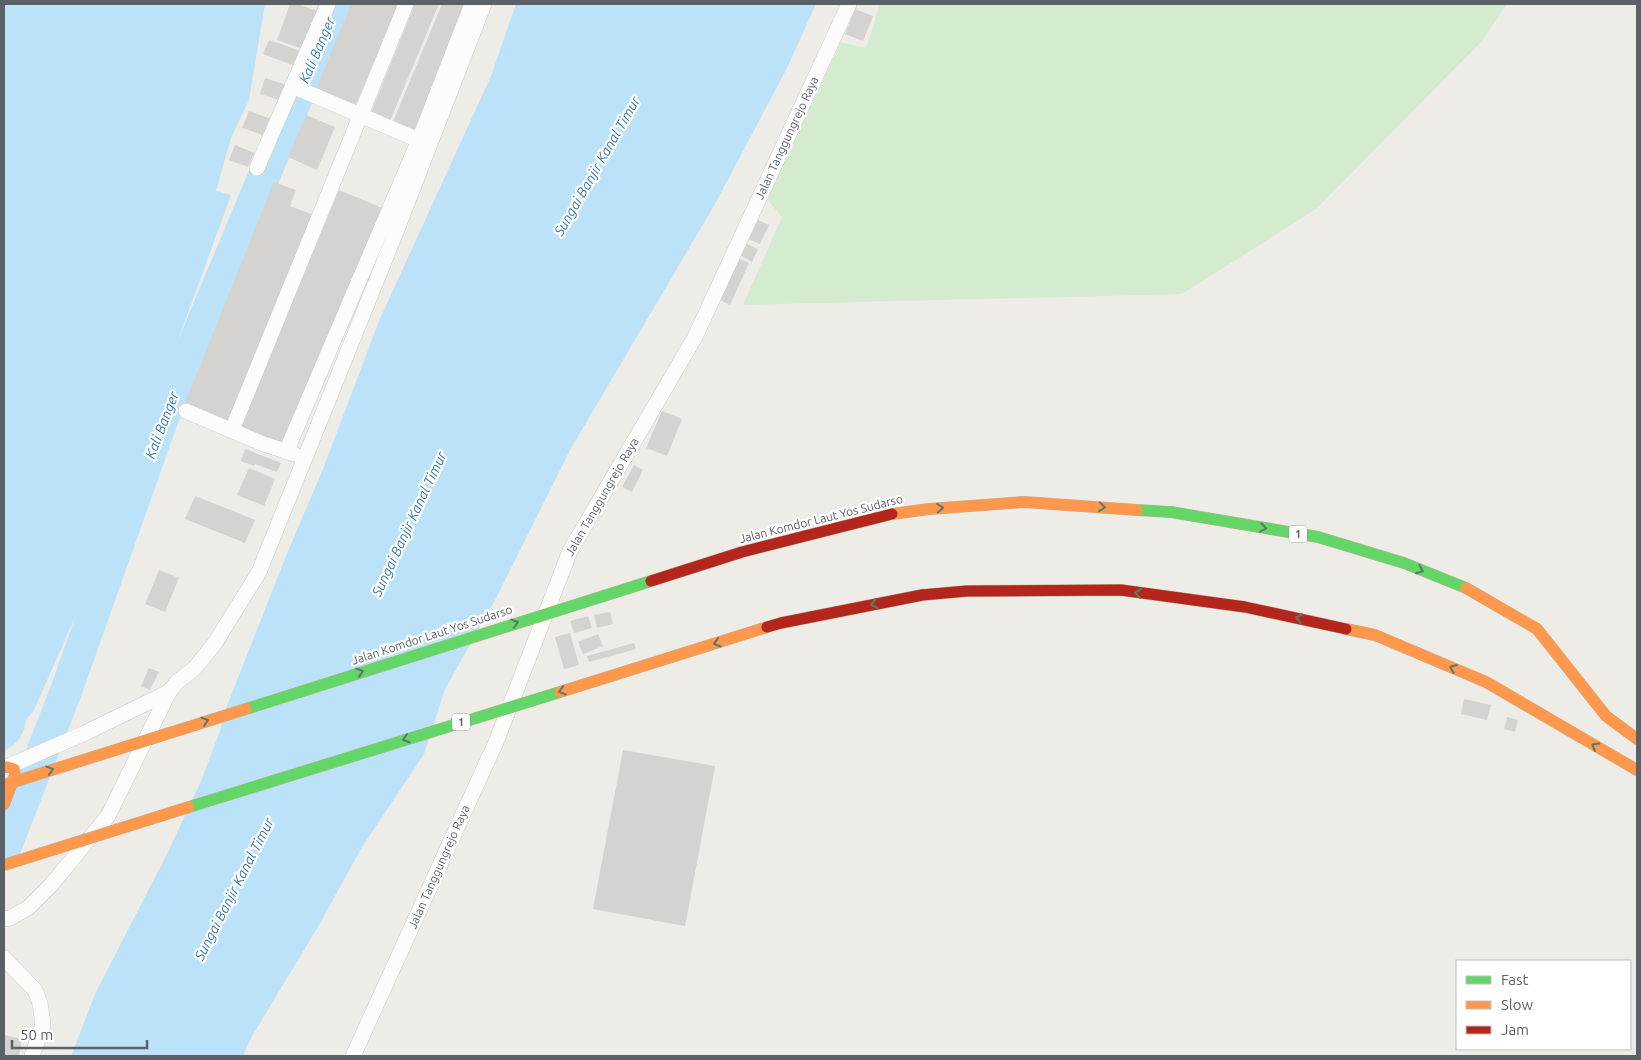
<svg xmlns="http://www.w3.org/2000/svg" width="1641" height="1060" font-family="Ubuntu,sans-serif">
<rect width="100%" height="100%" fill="#edece7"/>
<path fill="#d5ebd0" d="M880 4H1507L1483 40 1316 209 1182 294 743 305 782 217 767 199 841 42 866 48Z"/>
<path fill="#bbe2f8" d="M4 4H265L249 100 231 138 216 191 231 195 122 494 93 577 33 712C21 723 28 724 22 734 19 741 10 748 4 751Z
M516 4H816L787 68 715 204 570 450 494 602 445 689 424 754 362 847 319 925 252 1036 243 1056H71L96 992 169 850 201 781 220 731 225 711 286 556 323 469 379 321 491 76Z"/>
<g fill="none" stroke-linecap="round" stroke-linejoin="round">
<path stroke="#bbe2f8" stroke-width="32" d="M4 851 66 691 162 420 336 4"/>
</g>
<path fill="#d4d3d0" d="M290 4H298L320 12 306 50 277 40Z
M351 4H398L354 109 315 92Z
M415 4H439L390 121 371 113Z
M442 4H465L414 131 393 122Z
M855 9 873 16 863 41 845 34Z
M269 40 303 52 298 67 263 54Z
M265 78 290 86 285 102 260 94Z
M249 111 274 120 268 137 242 128Z
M306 115 335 127 317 170 288 157Z
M235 145 254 153 248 167 229 160Z
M274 182 296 190 290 206 313 215 229 423 184 405Z
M339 190 382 208 283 445 240 428Z
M758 220 769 225 760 244 748 239Z
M745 243 758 249 752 262 740 255Z
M738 258 749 263 730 305 720 300Z
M662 411 682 419 667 456 646 448Z
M245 449 281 463 277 472 255 464 254 466 241 461Z
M634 465 643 470 632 492 622 487Z
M249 468 275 479 264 506 237 495Z
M195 496 255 520 245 543 185 519Z
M159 570 179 578 165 612 145 604Z
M610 612 613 624 597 628 594 615Z
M588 616 592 628 574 633 570 621Z
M570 633 579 665 564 669 555 637Z
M598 634 603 646 583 654 578 642Z
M634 643 636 649 589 662 587 656Z
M149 668 159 672 150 690 141 686Z
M1464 699 1491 705 1487 720 1461 714Z
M1507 717 1518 720 1515 732 1504 729Z
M623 750 715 766 685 926 593 909Z
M4 1035 22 1039 19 1056H4Z"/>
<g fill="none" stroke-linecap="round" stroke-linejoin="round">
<defs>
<path id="street" d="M292 86 428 144
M257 168 328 4
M186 411 261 443 294 454
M232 430 406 4
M286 452 419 140 472 4
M7 767 85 733 169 692
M4 919 10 918 28 908 51 885 108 816 169 692 177 682 195 668 215 643 259 572 396 232 484 4
M4 958 35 990 40 1003 43 1025 32 1056
M353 1056 496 742 570 551 695 337 849 4"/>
<path id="fast" d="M1137 510 1171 512 1318 537 1404 563 1466 588"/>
<path id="slow" d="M892 514 929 509 1024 502 1137 510
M1466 588 1537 629 1606 716 1637 739
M1346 629 1375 635 1486 682 1637 770
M4 768 7 767 14 769 15 775 4 804"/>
<path id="jam" d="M922 595 967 591 1121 590 1245 607 1346 629"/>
</defs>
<use href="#street" stroke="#cacaca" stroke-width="16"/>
<use href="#fast" stroke="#c5b394" stroke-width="12"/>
<use href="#slow" stroke="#c5b394" stroke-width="12"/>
<use href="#jam" stroke="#c5b394" stroke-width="12"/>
<use href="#street" stroke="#fcfcfb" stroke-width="15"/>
<use href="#fast" stroke="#63d668" stroke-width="11"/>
<use href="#slow" stroke="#ff974d" stroke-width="11"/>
<use href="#jam" stroke="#b3261e" stroke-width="11"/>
<defs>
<path id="fast-bridge" d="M246 709 651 581
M189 807 560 692"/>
<path id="slow-bridge" d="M560 692 767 627
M4 785 246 709
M4 865 189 807"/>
<path id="jam-bridge" d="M651 581 742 552 892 514
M767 627 781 623 922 595"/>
</defs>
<use href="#fast-bridge" stroke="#c5b394" stroke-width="12" stroke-linecap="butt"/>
<use href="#slow-bridge" stroke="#c5b394" stroke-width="12" stroke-linecap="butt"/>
<use href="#jam-bridge" stroke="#c5b394" stroke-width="12" stroke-linecap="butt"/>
<use href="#fast-bridge" stroke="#63d668" stroke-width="11"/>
<use href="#slow-bridge" stroke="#ff974d" stroke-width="11"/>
<use href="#jam-bridge" stroke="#b3261e" stroke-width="11"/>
</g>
<defs><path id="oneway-chevron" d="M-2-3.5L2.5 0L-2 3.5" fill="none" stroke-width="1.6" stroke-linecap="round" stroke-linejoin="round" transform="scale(1.25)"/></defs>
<g stroke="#5d7867">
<use href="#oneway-chevron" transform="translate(1102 507) rotate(4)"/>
<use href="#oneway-chevron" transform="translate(940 508) rotate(-4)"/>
<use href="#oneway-chevron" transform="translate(1263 528) rotate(10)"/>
<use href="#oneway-chevron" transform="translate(1420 570) rotate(21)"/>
<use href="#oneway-chevron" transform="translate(1138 593) rotate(-172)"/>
<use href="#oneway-chevron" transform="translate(874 604) rotate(169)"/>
<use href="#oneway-chevron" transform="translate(1299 618) rotate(-168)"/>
<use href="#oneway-chevron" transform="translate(515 623) rotate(-18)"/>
<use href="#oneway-chevron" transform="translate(717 643) rotate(163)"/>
<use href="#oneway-chevron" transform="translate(1453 668) rotate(-157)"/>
<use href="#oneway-chevron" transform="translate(360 672) rotate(-18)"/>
<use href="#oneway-chevron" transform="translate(562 691) rotate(163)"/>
<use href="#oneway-chevron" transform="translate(205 721) rotate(-18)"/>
<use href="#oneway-chevron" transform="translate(406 739) rotate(163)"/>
<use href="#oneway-chevron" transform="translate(1595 746) rotate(-150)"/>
<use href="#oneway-chevron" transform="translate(50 770) rotate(-18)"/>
</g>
<g text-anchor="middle" stroke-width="4.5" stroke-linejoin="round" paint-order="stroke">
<g fill="#fff" stroke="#8d9095" stroke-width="1">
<rect x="1289" y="525.5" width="18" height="17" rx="4"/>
<rect x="452" y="713.5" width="18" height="17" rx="4"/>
</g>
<g font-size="11" font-weight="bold" fill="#5c6167">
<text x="1298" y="538">1</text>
<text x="461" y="726">1</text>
</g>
<g font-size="12" fill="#5c6167" stroke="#fff">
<text transform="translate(787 138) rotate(-65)" y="4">Jalan Tanggungrejo Raya</text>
<text transform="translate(602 497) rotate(-60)" y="4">Jalan Tanggungrejo Raya</text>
<text transform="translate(821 519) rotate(-14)" y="4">Jalan Komdor Laut Yos Sudarso</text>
<text transform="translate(432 635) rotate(-18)" y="4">Jalan Komdor Laut Yos Sudarso</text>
<text transform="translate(439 867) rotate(-66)" y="4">Jalan Tanggungrejo Raya</text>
</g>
<g font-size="14" font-style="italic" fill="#357ab3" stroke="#fff">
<text transform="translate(317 50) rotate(-67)" y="5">Kali Banger</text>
<text transform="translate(597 166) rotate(-60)" y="5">Sungai Banjir Kanal Timur</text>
<text transform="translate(162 425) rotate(-69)" y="5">Kali Banger</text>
<text transform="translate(409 524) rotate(-65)" y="5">Sungai Banjir Kanal Timur</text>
<text transform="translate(234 889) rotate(-63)" y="5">Sungai Banjir Kanal Timur</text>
</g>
</g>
<rect width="1641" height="1060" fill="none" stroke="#5c6167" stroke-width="10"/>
<rect x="1456" y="960" width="175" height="90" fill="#ffffff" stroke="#bec0c2"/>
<rect x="1466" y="976" width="25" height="8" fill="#63d668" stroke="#bec0c2"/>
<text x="1501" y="985" font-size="15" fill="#5c6167">Fast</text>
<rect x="1466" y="1001" width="25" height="8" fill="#ff974d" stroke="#bec0c2"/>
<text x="1501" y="1010" font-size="15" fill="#5c6167">Slow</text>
<rect x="1466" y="1026" width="25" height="8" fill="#b3261e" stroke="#bec0c2"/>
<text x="1501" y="1035" font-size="15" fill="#5c6167">Jam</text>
<path d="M12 1040v8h135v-8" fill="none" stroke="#5c6167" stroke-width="2.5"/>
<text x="20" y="1040" font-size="15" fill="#5c6167" stroke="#ffffff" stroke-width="4" paint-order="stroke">50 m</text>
</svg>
